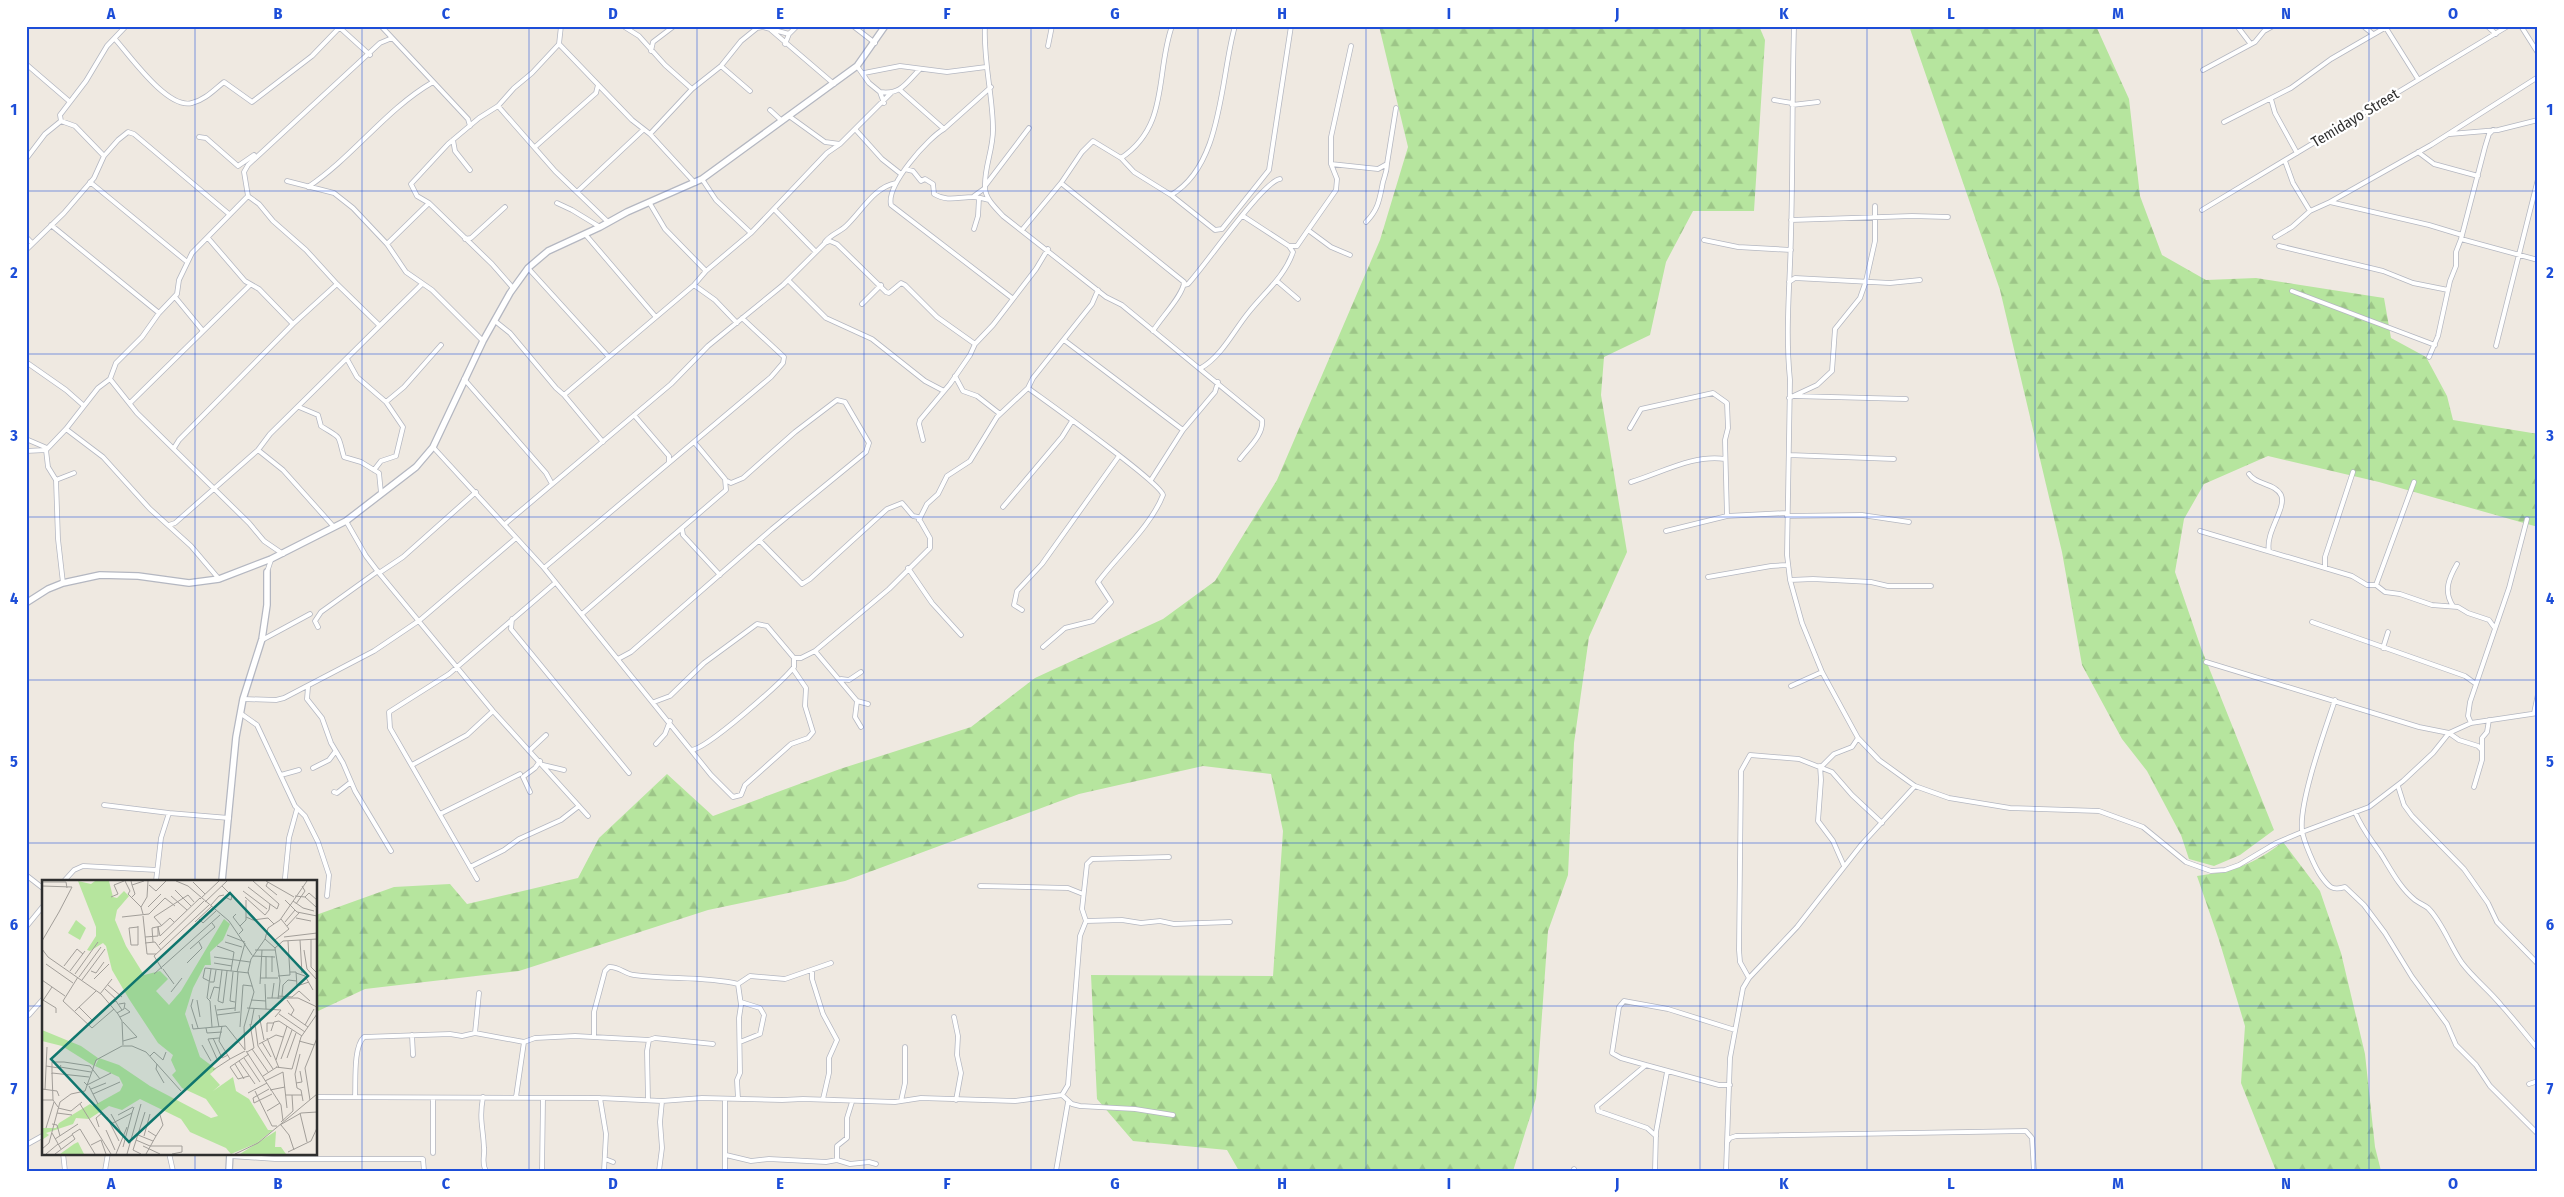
<svg xmlns="http://www.w3.org/2000/svg" width="2564" height="1197" font-family="'Fira Sans Condensed',sans-serif">
<defs>
<pattern id="forest-firs" width="22" height="20" patternUnits="userSpaceOnUse" patternTransform="scale(1.25)"><rect width="22" height="20" fill="#b6e59e"/><path d="M5 1l3.5 6h-7zM16 11l3.5 6h-7z" fill="#9dc588"/></pattern>
</defs>
<rect width="100%" height="100%" fill="#efe9e1"/>
<path fill="url(#forest-firs)" d="M1379 26H1759L1765 40 1754 211H1693L1666 262 1650 335 1604 357 1601 395 1627 552 1589 637 1574 743 1568 875 1548 931 1536 1098 1513 1171H1239L1227 1150 1133 1141 1097 1099 1091 975 1273 976 1283 831 1271 774 1203 766 1079 794 845 881 708 910 519 971 365 989 316 1012V915L394 887 450 884 467 904 578 878 599 838 667 774 713 816 840 769 971 727 1035 678 1163 619 1215 581 1277 480 1380 240 1408 147Z
M1909 26H2096L2129 99 2140 196 2162 255 2206 280 2256 278 2384 298 2391 338 2426 357 2447 396 2453 420 2538 434V527L2379 482 2268 456 2204 484 2184 519 2175 572 2201 648 2274 830 2240 855 2214 866 2189 859 2181 835 2147 771 2122 739 2082 665 2062 552 2000 290Z
M2283 842 2320 891 2341 953 2365 1054 2375 1147 2381 1171H2276L2241 1083 2245 1026 2219 940 2197 876C2234 871 2253 865 2283 842Z"/>
<g fill="none" stroke-linecap="round" stroke-linejoin="round">
<defs>
<path id="street" d="M338 26 370 55
M381 26 468 119 470 126
M623 26 639 36 665 65 692 89
M853 26 875 43
M985 26C983 61 993 95 993 130 993 150 984 168 985 187 985 199 996 208 1003 216L1106 297 1122 305 1262 420C1264 435 1248 448 1240 459
M1794 26C1792 95 1793 165 1791 235 1790 284 1785 331 1790 380L1787 555 1790 580 1802 623 1822 672 1858 738 1879 760 1915 786 1949 798 2010 808 2099 811 2143 827 2186 862 2211 871 2225 870 2239 865 2276 843 2302 832 2369 807 2403 781 2433 753 2449 733 2471 723 2538 713
M2237 26 2250 43
M2363 26 2373 34
M2487 26 2496 34
M2521 26 2538 53
M2386 28 2418 79
M771 30 834 84
M115 39C130 56 168 110 192 103 205 100 215 89 224 82L252 102 312 56 339 28
M559 44 632 120 650 134 695 183
M785 44 789 34 797 26
M1048 46 1052 26
M651 51 653 42 674 26
M26 64 69 101
M721 66 750 91
M857 66 869 83 880 92 884 103
M2203 70 2255 42 2264 31 2273 26
M864 73 900 66 947 72 986 67
M900 90 944 129 991 87
M880 92C901 95 906 83 920 69
M2271 99 2275 113 2297 153
M1774 100 1792 103
M1792 105 1818 102
M498 106 555 171 608 222
M770 110 782 121
M789 116 825 142 840 144
M61 121 60 115 86 81 107 46 126 26
M2224 122 2291 88 2331 59 2388 26
M855 129 882 159 901 174
M944 129C928 138 886 185 891 205L1012 298
M2493 130 2489 134 2485 147 2461 239 2538 260
M650 134 692 89 721 66 741 41 757 28 763 27 789 34
M2450 134 2498 130 2538 120
M199 137 206 138 238 166 254 155
M453 140 455 151 470 170
M535 147 596 93 598 85
M2418 152 2434 164 2478 176
M1121 158C1170 125 1155 74 1172 26
M26 159 45 134 61 121 75 126 104 156
M2285 161 2293 183 2310 211
M1331 164 1378 169 1387 164 1396 108
M905 169 913 171 921 181 925 179 933 184 934 194C947 202 959 197 973 197 978 197 984 199 989 200
M702 179 716 200 751 233
M287 181 334 193 353 208 387 244 406 272 432 290 483 341
M90 182 186 261
M1061 183 1184 282C1184 294 1161 318 1153 331
M985 186 1029 128
M308 187C353 157 386 109 433 82
M578 191 643 130
M1171 195C1223 165 1220 78 1235 26
M248 196 259 204 273 221 306 250 337 284 379 325
M974 196 985 188
M649 202 665 229 706 271
M2330 202 2431 145 2538 77
M557 203 572 210 600 227
M774 209 815 251
M2202 210 2508 26
M1791 220 1912 216 1948 217
M1366 222C1377 211 1379 202 1382 187 1383 178 1387 174 1387 164
M51 225 159 313
M974 229 978 216 979 198
M1022 230 1061 183 1082 152 1093 141 1121 158 1134 172 1171 195 1215 230 1222 229 1269 170 1291 26
M1308 230 1336 190 1337 179 1331 164V137L1351 46
M585 234 655 316
M26 237 32 243
M2275 237 2292 227 2310 211 2330 202 2429 225 2462 235
M208 238 245 281 259 289 293 324
M465 239 471 238 505 207
M1704 240 1738 247 1791 250
M825 242C831 234 840 232 846 226 862 211 874 187 896 183
M387 244 429 203
M1289 246H1297L1308 230 1331 247 1350 255
M2279 246 2383 271 2413 283 2448 290
M26 250 64 213 94 178 104 156 118 140 128 132 134 134 229 214
M528 268 608 356
M788 280 826 318 872 339 925 381 944 391
M1277 281 1298 299
M1789 282 1795 278 1890 283 1920 280
M694 285 715 300 737 323
M1184 285 1188 284C1205 266 1263 181 1280 179
M513 288 492 264 429 203 417 196 411 184 448 144 479 118 498 106 514 88 532 73 559 44 561 26
M2292 291 2435 345
M175 297 203 331
M862 304 881 285
M495 321 510 333 556 388 564 395 694 285 706 271 751 233 827 153 840 144 891 93
M1064 340 1183 430
M2496 346 2538 179
M2429 357 2438 336 2450 281 2456 266V252L2461 239
M347 359 357 377 386 402 403 427 396 456 381 461 374 470
M26 362 66 390 83 405
M1201 368C1222 356 1234 330 1249 312 1265 292 1285 276 1293 252L1289 246 1243 216
M955 376 963 391 977 396 1000 414
M110 379 137 413 249 523 264 541 283 554
M464 379 546 473 552 484
M1028 388C1047 402 1160 482 1163 495 1151 526 1118 555 1098 582L1111 602 1093 621 1065 628 1043 647
M564 395 603 442
M1794 396 1906 399
M1789 398 1817 385 1832 371 1835 329 1860 298 1866 281 1875 241V206
M386 402 404 387 441 345
M130 403 250 285
M299 407 318 415 321 426C343 440 337 433 344 457L361 462 379 473 381 493
M634 415 669 456V462
M1630 428 1641 409 1713 393 1727 403 1728 428 1725 440 1727 516 1787 513
M66 429 103 457 150 509 191 546 219 579
M26 439 47 448
M923 440 919 424 920 420 950 384 970 355 975 344 993 325 1036 269 1048 249
M433 447 544 568 711 775 733 797 741 795 745 785 791 744 808 738 813 732 805 706 806 688 793 669
M174 448 179 440 293 324 337 284
M258 450 283 470 334 527
M26 451 46 450
M1789 455 1894 459
M2249 474C2256 485 2275 483 2281 495 2287 508 2265 532 2269 551
M56 480 74 473
M1151 480 1183 430 1215 392 1218 382
M1631 482C1661 473 1694 454 1725 459
M1003 507 1062 437 1072 421
M1787 516 1862 515 1909 522
M919 520 927 504 938 494 947 476 970 461 997 417 1028 388 1033 378 1092 304 1098 290
M346 521 366 556 379 573 493 711 588 816
M505 524 671 384 708 346 783 285 825 243 830 241 837 244 886 292 889 293 901 283 905 285 937 317 975 344
M169 525 175 523 258 450 270 434 422 284
M682 529 683 535 720 575
M1666 531 1727 516
M2200 531 2352 576 2367 585H2376L2385 592 2400 594 2432 605 2458 607 2468 613 2489 620 2494 627
M760 541 802 584 810 579 887 509 902 503 913 516 918 517 930 538V548L889 589 815 651 801 658H794
M544 568 771 377 783 363 784 357 742 318
M908 568 932 603 961 635
M2325 568V557L2353 472
M267 572 271 560
M379 573 403 557 476 492
M1708 577 1771 566 1787 565
M1790 580 1813 579 1871 582 1888 586H1931
M63 583 58 539 56 480 48 467 46 450 66 429 98 388 110 379 116 363 142 337 159 313 177 294 179 280 192 253 248 196 244 172 248 165 380 43 392 38
M2376 585 2414 482
M2453 606C2443 591 2449 578 2457 564
M1022 610 1014 605 1017 591 1042 564 1119 456
M582 614 726 490 725 479 695 443
M512 619 511 629 629 773
M2312 622 2465 676 2476 684
M318 627 315 621 321 612 378 571
M262 640 310 614
M2383 648 2388 632
M815 651 857 701 855 717 861 727
M618 659 631 652 772 529 866 452 869 443 845 402 837 400 795 432 743 478 731 483 727 481
M2206 662 2419 727 2449 733 2459 740 2478 746 2482 750V760L2474 787
M841 679 849 680 861 672
M1791 686 1822 672
M308 687 307 699 322 718 331 743 343 763 355 791 391 851
M243 699 276 700 284 698 374 651 420 620 516 538
M2335 700C2325 730 2299 801 2302 830 2303 840 2315 868 2321 876 2329 887 2332 891 2345 887L2364 905 2385 933 2412 977 2447 1024 2456 1045 2476 1065 2490 1086 2538 1134
M857 701 868 704
M654 702 670 696 704 663 757 624 767 626 794 658V667C782 682 706 750 691 750
M240 713 257 725 295 806 305 816 318 842 329 875 327 896
M2534 713 2538 694
M2471 723 2468 716 2470 702 2509 588 2527 519
M656 744 665 734 670 721
M2482 750V738L2487 732 2489 720
M529 751 546 735
M412 765 467 735 493 711
M543 765 564 770
M1820 766 1821 780 1818 821 1833 841 1844 866
M1821 767 1834 754 1852 747 1858 738
M313 768 329 760 335 752
M281 775 299 770
M2398 786 2404 805 2412 816 2464 869 2488 903 2497 922 2538 964
M334 792 337 793 351 782
M530 792 523 777 535 768 540 761
M104 805 169 813
M2355 812C2363 831 2370 838 2381 854 2391 870 2400 888 2415 900 2419 903 2424 905 2428 908 2443 923 2450 946 2462 963 2474 979 2489 990 2501 1005 2514 1019 2525 1034 2538 1049
M440 814 520 774
M470 867 504 850 519 839 561 820 579 806
M26 875 44 889
M285 878 289 838 297 809
M477 879 390 728 389 712 449 674 555 583
M64 881 74 870 83 866 157 870
M156 881 161 838 169 813 229 818
M980 886 1068 888 1083 894
M1086 921 1122 920 1141 923 1160 921 1174 924 1230 922
M26 927 44 905
M812 970V979L823 1014 837 1040 829 1058V1073L823 1099
M1749 978 1740 962 1739 950 1741 771 1750 755 1799 759 1832 772 1852 795 1882 823
M738 984 741 1005 739 1018 740 1073 737 1080 738 1099
M738 984 750 976 785 979 831 963
M26 1013 29 1015 44 998
M954 1017 958 1036 957 1055 961 1073 956 1100
M475 1033 479 993
M412 1035 413 1055
M594 1037V1012L605 971 609 967C618 966 625 974 634 975 669 980 703 976 738 984
M740 1042 760 1034 764 1015 760 1008 741 1002
M1646 1065 1621 1058 1612 1053 1619 1007 1624 1001 1668 1009 1735 1030
M2529 1084 2538 1081
M1062 1095 1072 1104 1080 1106 1135 1109 1173 1115
M316 1097 600 1098 662 1101 702 1098 782 1100 803 1099 895 1102 921 1098 1015 1101 1062 1095 1068 1085 1080 936 1086 921 1082 909 1087 864 1092 859 1169 857
M355 1097C356 1082 353 1047 364 1037L450 1034 462 1036 475 1033 524 1042 535 1038 575 1036 649 1040 655 1038 713 1044
M483 1097C479 1120 483 1126 484 1148 485 1156 481 1163 486 1171
M516 1097 524 1042
M600 1098 606 1134 604 1171
M648 1100 647 1051 649 1040
M901 1101 905 1083V1047
M1656 1136 1647 1128 1598 1111 1597 1106 1646 1065 1719 1085H1730
M1728 1141 1730 1138 1736 1136 2026 1131 2032 1138 2034 1171
M26 1145 44 1135
M63 1153 65 1171
M169 1153 173 1171
M433 1153V1098
M726 1155 751 1161 769 1159 826 1162 837 1160 850 1164 869 1162 876 1164
M230 1156 275 1159H423L424 1171
M605 1159 613 1162
M837 1160V1146L847 1138V1118L852 1102
M1574 1169 1575 1171
M105 1171 108 1153
M542 1171 543 1098
M659 1171 662 1148 660 1122 662 1101
M725 1171V1099
M1056 1171 1068 1102
M1655 1171 1656 1132 1667 1072
M1726 1171 1730 1058 1743 988 1749 978 1797 927 1862 844 1915 786"/>
<path id="secondary" d="M26 603 48 589 63 583 100 575 138 576 189 583 219 579 271 559 346 521 416 467 433 447 483 341 510 293 528 268 548 251 600 227 627 212 702 179 857 66 885 26
M222 881 236 737 243 699 262 639 267 605V572
M229 1171 230 1153"/>
</defs>
<use href="#street" stroke="#b4b7c1" stroke-width="5.5"/>
<use href="#secondary" stroke="#b4b7c1" stroke-width="8"/>
<use href="#street" stroke="#fff" stroke-width="4"/>
<use href="#secondary" stroke="#fff" stroke-width="5.5"/>
</g>
<path fill="none" stroke="#1d4ed8" stroke-width="1" stroke-opacity="0.55" d="M195 26V881M362 26V1171M529 26V1171M697 26V1171M864 26V1171M1031 26V1171M1198 26V1171M1366 26V1171M1533 26V1171M1700 26V1171M1867 26V1171M2035 26V1171M2202 26V1171M2369 26V1171M26 191H2538M26 354H2538M26 517H2538M26 680H2538M26 843H2538M26 1006H44M316 1006H2538M195 1153V1171"/>
<g text-anchor="middle" stroke-width="4.5" stroke-linejoin="round" paint-order="stroke">
<g font-size="15" fill="#2e2e2e" stroke="#fff">
<text transform="translate(2355 118) rotate(-31)" y="5">Temidayo Street</text>
</g>
</g>
<g transform="translate(42 880)">
<rect width="275" height="275" fill="#efe9e1"/>
<path d="M34 40 44 48 38 60 26 53Z" fill="#b6e59e"/>
<path d="M36 1 49 4 53 1H67L71 17 75 18 82 11 87 16 75 30 73 40 84 66 102 95 118 91 126 99 114 111 127 125 139 111 182 39 188 44 181 60 168 72 169 85H163L151 108 143 134 158 177 174 189 168 194 178 205 171 211 191 197 194 211 207 219 226 250H231L215 263 189 274 184 268 148 252 139 239 98 219 80 230 67 226 47 239 34 238 31 244 4 253 7 255 0 260V248H14L17 243 48 224 51 226 78 211 81 205 77 197 53 186 57 178 77 185 108 206 169 238 176 236 164 219 140 208 130 195 134 191 129 180 131 175 116 163 87 119 70 90 64 66 61 63 48 71 45 70 54 56V47ZM0 150 39 166 56 178 52 186 20 166 0 161ZM234 251 233 267H239L244 274H198ZM36 262 42 274H18L32 264Z" fill="#b6e59e"/>
<path fill="none" stroke="#a29e99" stroke-width="1" d="M83 1 88 11 86 14 99 27M89 1 90 5 102 1M134 1 146 6 187 41 210 75M211 1 237 24 235 29 228 24M224 1 252 17M0 2H24L25 8M151 2 163 14M226 2 224 6 235 15M107 5 114 11 124 1M0 6 30 7 17 32M180 6 190 16 189 20 183 17M133 10 149 26M201 11 225 29M129 16 145 30M253 16 263 17 274 27M69 17 76 14 72 5 82 1M203 17 223 35 227 30 228 24 206 7M263 17 267 13 275 20M89 18 93 14 90 5M158 19 177 1M243 20 255 32 275 36M251 21 261 28 272 31M163 22 185 1M254 24 263 11 260 6M169 25 177 16 182 15M106 27 119 14M101 34 99 27 105 17 106 1M194 34 191 37 201 50 197 54M101 36 105 74H114M80 37 107 34 123 18 133 26M204 37 211 40 226 38 232 44M254 38 269 41M157 39 161 43 174 31M153 42 170 26M243 42 253 30M120 46 112 37 115 35 146 15 152 22M198 46 204 40V20M245 46 257 33M96 47 87 48 89 65H96V46M225 54 237 64M185 55 203 62M103 57 116 56V47L118 56 158 18M242 57 275 53M223 59 233 68 238 101 236 119M269 59V87L275 93M233 60 247 49 239 39M258 60 260 93M0 61 17 32M111 62 110 48 119 46 128 38 132 42M183 62 200 67M103 63 113 62 119 70M117 65 162 21M175 66 192 72 189 91M233 68 241 61 275 59M0 69 6 77 59 114 76 134 80 141 81 165M148 69 173 47 170 43M213 70H233M262 70 265 89 275 100M210 76 233 77M172 77 208 82M145 83 160 68 157 62M172 83 190 86M4 84 31 103M22 86 35 69 41 74M120 89 112 76 167 25M121 89 132 104M169 89 165 118 168 121 170 147M180 90 176 121 181 123 185 91M28 91 43 71M49 91 54 93 62 82M191 92 188 121 193 122M195 92 203 63M230 92V76M248 92H254L255 106 267 102M254 93 263 96 271 110M33 94 56 62M112 94 178 35M236 96 248 95 246 61M36 97 21 121 50 148 72 129M37 97 59 67M218 98H236M224 98V76M52 99 67 84M0 100 23 116M40 100 63 69M167 101 161 98 163 88 207 93M168 102H172L174 90M218 104 220 70M223 104 224 129M66 105 80 117M63 109 75 120M129 112 140 98M58 114 70 99M236 116 250 117 257 111 268 121M240 116 241 105 246 100 255 101M225 118H256L275 127M230 118 232 103M151 119 149 126 156 148M168 119 172 107 178 108M1 120 14 128V133M155 120 158 137M209 120 224 121M245 120 252 130 249 135M0 122 10 107M67 124 74 121 80 130M173 125 177 147M37 127 50 140 67 124M205 128 239 130 233 137M175 130 193 128M33 131 54 111M193 131 196 92M75 133 82 129 83 123 77 124M246 133 266 147M237 134 263 152M175 135 198 132M217 135 222 160M78 137 88 132 83 128M81 142 95 157 81 161M150 144 151 149 184 146 203 170M213 144 216 166 231 189M209 145 212 129M263 145 272 129M180 146 177 161 188 179 203 171M198 147 201 105 210 106M164 148 165 153 180 152M229 151 232 142 237 141 260 156M225 152V143H232M259 157 275 134M171 158 180 178 186 175M225 158 237 188M257 161 272 165M220 162 229 177M217 164 234 155 241 157M160 165 169 181M210 169 226 192M203 170 202 147 212 112 206 92 209 79 223 59 226 48 238 40 265 1M204 171 239 225 241 241M205 172 212 168 208 144M207 174 188 187 196 199 207 196M258 174 253 194 255 208 259 210 261 221M108 176 112 172 121 180 124 172M202 178 218 202M245 178 254 153M175 179 166 159 177 158M239 179 250 150M234 180 245 146M197 181 213 204M115 184 114 189 122 203M193 184 202 199M4 186 17 188 19 185M18 187 49 192M234 187 250 189M250 189 259 157M171 190 188 179M10 194V182H22L48 186 58 199M221 196 235 187M223 201 241 192 245 228M42 202 45 205 69 193M254 203 260 202 258 191M47 206 56 224M0 209 15 211 17 216M49 209 64 203M227 209 211 218 212 223 230 214M3 210 5 167M228 210 243 207M213 211 230 246H235M206 213 225 203M51 214 78 202M244 215H260M0 220H11L16 227M11 220 10 193 47 197M268 220 263 188 275 158M38 224 69 274M16 228 29 231 40 222M225 231 238 223M15 233 30 235M258 233 265 262M69 234 80 254M76 235 91 227M65 237 77 261M239 242 251 231 250 215M10 244 15 245 18 256M69 244 90 233 92 227M238 245 259 233 275 232M239 245 247 255 252 270M57 247 54 238 60 233M4 248 12 222M64 250 73 270M10 253 19 269M96 255 111 261M102 256 108 234M114 256 121 245 118 235M13 259 36 244M94 260 108 266H140V272L130 274M17 264 30 255M49 265 59 260 64 274M101 266 118 274M81 267 90 233M0 269 7 263 18 222 29 214 43 211 54 180 80 166H90L104 172 139 211M246 272 269 261 275 248M4 274 16 264M13 274 33 259 30 254 38 249 53 274M74 274 85 247M85 274 99 224M99 274 91 270 103 232M104 274 114 256 106 251M193 274 216 263 275 214"/>
<path fill="#0f766e" fill-opacity="0.15" stroke="#0f766e" stroke-width="2.5" d="M188 13 266 96 87 262 9 179Z"/>
<rect width="275" height="275" fill="none" stroke="#2e2e2e" stroke-width="2.5"/>
</g>
<rect width="2564" height="1197" fill="none" stroke="#ffffff" stroke-width="55"/>
<rect x="28" y="28" width="2508" height="1142" fill="none" stroke="#1d4ed8" stroke-width="2"/>
<g font-size="16" text-anchor="middle" font-weight="bold" fill="#1d4ed8">
<text x="111" y="19">A</text>
<text x="278" y="19">B</text>
<text x="446" y="19">C</text>
<text x="613" y="19">D</text>
<text x="780" y="19">E</text>
<text x="947" y="19">F</text>
<text x="1115" y="19">G</text>
<text x="1282" y="19">H</text>
<text x="1449" y="19">I</text>
<text x="1617" y="19">J</text>
<text x="1784" y="19">K</text>
<text x="1951" y="19">L</text>
<text x="2118" y="19">M</text>
<text x="2286" y="19">N</text>
<text x="2453" y="19">O</text>
<text x="14" y="115">1</text>
<text x="2550" y="115">1</text>
<text x="14" y="278">2</text>
<text x="2550" y="278">2</text>
<text x="14" y="441">3</text>
<text x="2550" y="441">3</text>
<text x="14" y="604">4</text>
<text x="2550" y="604">4</text>
<text x="14" y="767">5</text>
<text x="2550" y="767">5</text>
<text x="14" y="930">6</text>
<text x="2550" y="930">6</text>
<text x="14" y="1094">7</text>
<text x="2550" y="1094">7</text>
<text x="111" y="1189">A</text>
<text x="278" y="1189">B</text>
<text x="446" y="1189">C</text>
<text x="613" y="1189">D</text>
<text x="780" y="1189">E</text>
<text x="947" y="1189">F</text>
<text x="1115" y="1189">G</text>
<text x="1282" y="1189">H</text>
<text x="1449" y="1189">I</text>
<text x="1617" y="1189">J</text>
<text x="1784" y="1189">K</text>
<text x="1951" y="1189">L</text>
<text x="2118" y="1189">M</text>
<text x="2286" y="1189">N</text>
<text x="2453" y="1189">O</text>
</g>
</svg>
